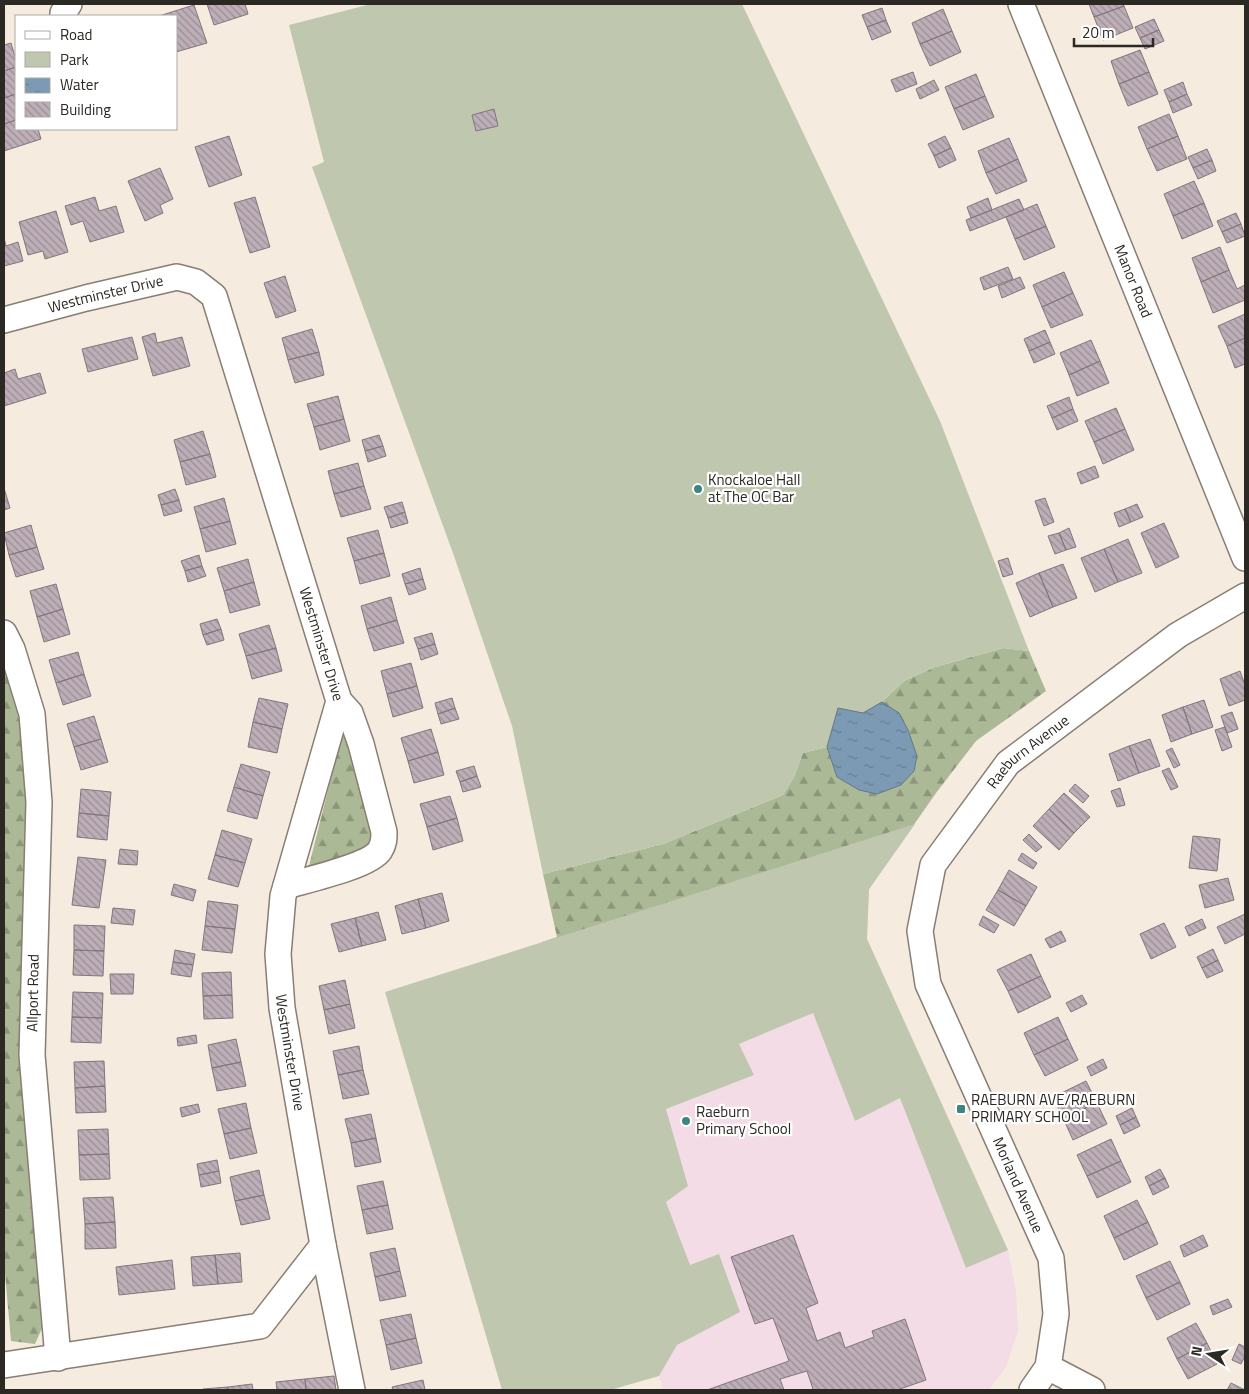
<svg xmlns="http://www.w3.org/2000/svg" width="1249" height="1394" font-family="'Titillium Web',sans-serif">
<defs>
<pattern id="forest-firs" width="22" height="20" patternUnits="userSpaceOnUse" patternTransform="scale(1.25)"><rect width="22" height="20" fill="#acb996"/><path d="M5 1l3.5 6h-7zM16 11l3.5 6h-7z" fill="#8c967a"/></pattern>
<pattern id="water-ripples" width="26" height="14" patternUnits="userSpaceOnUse" patternTransform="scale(1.25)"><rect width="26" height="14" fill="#7c9ab3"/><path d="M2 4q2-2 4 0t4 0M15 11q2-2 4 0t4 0" fill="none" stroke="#667e91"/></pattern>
<pattern id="building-back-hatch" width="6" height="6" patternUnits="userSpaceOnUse" patternTransform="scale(1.25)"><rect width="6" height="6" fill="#bdaeb7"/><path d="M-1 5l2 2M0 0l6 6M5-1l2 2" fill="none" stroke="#9a8e94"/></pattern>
</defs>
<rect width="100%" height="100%" fill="#f6ebdf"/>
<path fill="#f4dce7" d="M915 824 869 889 867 939 1008 1250 1016 1291 1018 1331 1006 1367 989 1390H663L659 1376 610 1390H502L385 992Z"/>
<path fill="url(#forest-firs)" d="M1004 648 1029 651 1046 691 976 741 936 793 869 889 542 942 557 937 543 874 663 844 783 795 794 777 803 753 827 747 838 708 882 702 904 681 935 667Z
M4 664 22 730 29 820 21 952 23 1099 43 1326 35 1344 11 1341 4 1262Z
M344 726 382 837 366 853 308 870Z"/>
<path fill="#bfc8af" d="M371 4H742L940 421 1029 651 1004 648 935 667 904 681 882 702 863 713 838 708 827 747 803 753 794 777 783 795 663 844 543 874 512 726 454 556 312 167 324 162 289 25Z
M915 824 869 889 867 939 1008 1250 966 1268 900 1098 855 1121 813 1013 739 1044 754 1075 666 1109 688 1186 666 1202 690 1265 719 1254 740 1312 677 1345 659 1376 610 1390H502L385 992Z"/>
<path fill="url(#water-ripples)" stroke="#647888" d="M882 702 899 713 908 730 917 756 914 771 901 785 877 794 859 790 837 777 827 747 838 708 863 713Z"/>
<path fill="url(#building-back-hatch)" stroke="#82757c" d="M207 4H245L248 14 214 25Z
M1089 4H1123L1124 6 1094 17Z
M194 5 207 43 176 52V16H159Z
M1124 6 1133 28 1103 40 1094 17Z
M882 8 886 20 867 27 862 15Z
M943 9 952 31 920 44 912 23Z
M1154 19 1159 30 1140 38 1135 27Z
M886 20 891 32 872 40 867 27Z
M1159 30 1164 41 1145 49 1140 38Z
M952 31 961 52 930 66 920 44Z
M11 43 16 60V67L4 71V45Z
M1140 50 1149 72 1119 84 1111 61Z
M16 67V94L4 98V71Z
M913 72 917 84 896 92 891 80Z
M1149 72 1158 94 1128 106 1119 84Z
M976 74 985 96 954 109 945 87Z
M934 80 939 90 920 99 916 89Z
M1183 82 1187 94 1169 102 1164 90Z
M16 94V120L4 124V98Z
M1187 94 1192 105 1173 113 1169 102Z
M985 96 994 117 963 130 954 109Z
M494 109 498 126 476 131 472 115Z
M1169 114 1178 136 1147 149 1138 127Z
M16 120V129H38L41 139 4 151V124Z
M229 136 242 175 209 187 195 147Z
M945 136 951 148 934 156 928 144Z
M1178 136 1187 159 1157 171 1147 149Z
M1009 138 1018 159 986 173 978 151Z
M951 148 956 160 939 168 934 156Z
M1207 149 1212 160 1193 168 1188 157Z
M1018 159 1027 181 996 194 986 173Z
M1212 160 1216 171 1198 179 1193 168Z
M160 168 173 199 160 205 163 213 145 221 128 181Z
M1194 181 1204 203 1173 216 1164 194Z
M95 197 99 211 116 206 124 232 90 242 83 221 71 225 65 206Z
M255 197 270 247 250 253 234 203Z
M988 198 992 210 971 218 967 207Z
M1019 199 1024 210 970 231 966 220Z
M1204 203 1213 226 1182 239 1173 216Z
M1037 204 1046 226 1015 239 1006 217Z
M56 211 68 252 45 259 43 251 28 255 19 222Z
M1236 213 1241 224 1222 232 1217 221Z
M1241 224 1245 236 1227 243 1222 232Z
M1046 226 1055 247 1024 260 1015 239Z
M4 238 6 246 18 242 23 261 4 266Z
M1220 247 1229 270 1201 282 1192 258Z
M1008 267 1013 279 984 290 980 278Z
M1229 270 1237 289 1245 285V300L1213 313 1201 282Z
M1064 272 1073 293 1042 307 1033 285Z
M285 276 296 311 276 318 264 283Z
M1020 277 1025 288 1002 298 998 286Z
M1073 293 1083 315 1051 328 1042 307Z
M1245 314V338L1227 346 1218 326Z
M312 329 319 352 288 360 282 338Z
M1045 330 1050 342 1029 351 1024 339Z
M155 333 157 343 182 337 190 366 153 376 142 337Z
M132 337 138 359 88 372 82 349Z
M1245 338V364L1235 368 1227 346Z
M1091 340 1100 361 1069 375 1060 353Z
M1050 342 1055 354 1034 363 1029 351Z
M319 352 324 375 295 383 288 360Z
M1100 361 1109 383 1077 396 1069 375Z
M15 369 18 379 40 373 46 393 4 406V373Z
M338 396 344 419 314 427 307 404Z
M1069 397 1073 409 1052 418 1047 406Z
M1116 408 1125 429 1094 442 1085 421Z
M1073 409 1078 421 1057 430 1052 418Z
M344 419 350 441 320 450 314 427Z
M1125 429 1134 450 1103 464 1094 442Z
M203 431 210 454 180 462 174 440Z
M379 435 383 446 365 451 362 440Z
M383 446 386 456 368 462 365 451Z
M210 454 216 477 186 485 180 462Z
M358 463 364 486 334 494 328 471Z
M1095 466 1099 477 1081 484 1077 473Z
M364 486 371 509 341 517 334 494Z
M4 488 10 508 4 510Z
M175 489 179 500 161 505 158 495Z
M224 498 230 521 200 529 194 507Z
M1045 498 1054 522 1044 526 1035 501Z
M179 500 182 511 164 516 161 505Z
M402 502 405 512 388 518 384 507Z
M1137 504 1143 517 1131 522 1125 509Z
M1125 509 1131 522 1119 527 1114 513Z
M405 512 408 523 391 528 388 518Z
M230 521 236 544 206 552 200 529Z
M1164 523 1179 557 1156 568 1141 533Z
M31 525 37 547 9 555 4 533Z
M1069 528 1076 547 1066 550 1059 533Z
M378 530 384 553 354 561 347 538Z
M1059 533 1066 550 1055 554 1048 536Z
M1128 539 1142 573 1118 582 1104 549Z
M37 547 44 569 16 577 9 555Z
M1104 549 1118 582 1095 592 1081 558Z
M384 553 390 576 360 584 354 561Z
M199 555 202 566 185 571 181 561Z
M1008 558 1013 574 1003 577 998 561Z
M248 559 254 582 224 591 217 568Z
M1063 564 1077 598 1053 607 1039 573Z
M202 566 206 576 188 582 185 571Z
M420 568 423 579 405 584 402 574Z
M1039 573 1053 607 1030 617 1016 583Z
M423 579 426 589 409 595 405 584Z
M254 582 260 605 230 613 224 591Z
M56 584 63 609 37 617 30 591Z
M391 597 397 620 367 629 361 606Z
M63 609 70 634 44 642 37 617Z
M217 619 221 629 203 635 200 624Z
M397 620 404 643 374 651 367 629Z
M269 625 276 648 246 656 239 634Z
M221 629 224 640 207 645 203 635Z
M432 633 435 644 418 649 414 638Z
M435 644 438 654 421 660 418 649Z
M276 648 282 671 252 679 246 656Z
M78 652 84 674 56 683 49 660Z
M411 663 417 686 387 694 381 671Z
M1240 671 1245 685V700L1229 706 1220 679Z
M84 674 91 696 63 705 56 683Z
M417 686 423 708 393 717 387 694Z
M259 698 288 704 282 729 253 722Z
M452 698 455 708 438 714 435 703Z
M1204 700 1213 727 1192 734 1183 707Z
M1183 707 1192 734 1171 742 1162 715Z
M455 708 459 719 441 724 438 714Z
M1232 712 1238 729 1227 733 1221 716Z
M94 716 101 739 74 747 67 724Z
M253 722 282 729 277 753 248 747Z
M1225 727 1232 747 1222 751 1215 730Z
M431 729 438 752 408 761 401 738Z
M101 739 108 762 81 770 74 747Z
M1150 739 1160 766 1139 773 1129 746Z
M1129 746 1139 773 1118 781 1109 754Z
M1172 748 1180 765 1174 768 1166 751Z
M438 752 444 775 414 783 408 761Z
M241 764 270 772 263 796 234 787Z
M474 766 477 776 460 782 456 771Z
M1169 768 1178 787 1171 790 1162 771Z
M477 776 481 787 463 792 460 782Z
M1075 784 1089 796 1083 803 1069 791Z
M234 787 263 796 257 819 227 811Z
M1120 788 1125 805 1117 807 1111 791Z
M81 789 111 792 109 816 79 813Z
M1064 793 1090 817 1074 833 1049 809Z
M450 796 457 818 427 827 420 804Z
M1049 809 1074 833 1059 850 1033 826Z
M79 813 109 816 107 840 77 837Z
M457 818 463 841 433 850 427 827Z
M222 830 252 839 245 863 215 855Z
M1029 834 1042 847 1036 852 1023 840Z
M1193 836 1220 839 1217 871 1189 868Z
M120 849 138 851 137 865 118 864Z
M1022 853 1037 863 1033 869 1018 860Z
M215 855 245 863 238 887 208 879Z
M78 857 106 860 99 908 72 905Z
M1009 870 1037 887 1026 906 998 890Z
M1228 878 1234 900 1205 908 1199 885Z
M174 884 196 890 193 901 171 895Z
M998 890 1026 906 1014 926 986 910Z
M442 893 449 921 426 928 418 899Z
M418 899 426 928 402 934 395 906Z
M208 901 238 905 235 929 205 926Z
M113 908 135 910 133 925 111 923Z
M378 912 386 940 362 946 355 918Z
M1245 914V934L1225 944 1217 927Z
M983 916 999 925 994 933 979 925Z
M355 918 362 946 339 952 331 924Z
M1202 919 1206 928 1189 936 1185 927Z
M1164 923 1176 947 1151 959 1140 934Z
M74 925 105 926 104 951 74 950Z
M205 926 235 929 232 953 202 950Z
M1061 931 1066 941 1050 948 1045 939Z
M1213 949 1218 960 1202 968 1197 957Z
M74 950 104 951 103 976 73 975Z
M175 950 195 954 193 965 173 962Z
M1031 954 1041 976 1008 991 997 970Z
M1218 960 1223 971 1207 978 1202 968Z
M173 962 193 965 191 977 171 974Z
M231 972 232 995 203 996 202 973Z
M110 974H134L133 994H111Z
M1041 976 1051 997 1018 1013 1008 991Z
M345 980 350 1004 324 1010 319 986Z
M73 992 103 993 102 1018 72 1017Z
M232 995 233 1018 204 1019 203 996Z
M1082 995 1087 1004 1071 1012 1066 1003Z
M350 1004 355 1028 329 1034 324 1010Z
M72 1017 102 1018 101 1043 71 1042Z
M1058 1017 1068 1039 1034 1055 1024 1033Z
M196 1035 197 1043 178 1046 177 1038Z
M236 1039 241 1062 212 1068 208 1045Z
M1068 1039 1078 1060 1045 1076 1034 1055Z
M359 1046 363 1070 338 1075 333 1051Z
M1103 1059 1107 1068 1091 1076 1087 1067Z
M104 1061 105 1086 75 1088 74 1062Z
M241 1062 246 1086 217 1091 212 1068Z
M363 1070 369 1094 343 1099 338 1075Z
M1086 1081 1097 1103 1063 1118 1053 1097Z
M105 1086 106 1112 76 1113 75 1088Z
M246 1103 251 1128 224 1134 218 1109Z
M1097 1103 1107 1124 1073 1140 1063 1118Z
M198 1104 200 1112 182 1117 180 1108Z
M1132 1108 1136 1117 1120 1125 1116 1116Z
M371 1114 376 1138 351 1143 345 1119Z
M1136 1117 1140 1126 1124 1134 1120 1125Z
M251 1128 257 1153 230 1159 224 1134Z
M108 1129 109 1154 79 1155 78 1130Z
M376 1138 381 1162 355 1167 351 1143Z
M1111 1139 1121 1161 1087 1176 1077 1155Z
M109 1154 110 1179 80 1180 79 1155Z
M217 1160 219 1171 199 1175 197 1164Z
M1121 1161 1131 1182 1097 1198 1087 1176Z
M1160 1169 1165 1178 1149 1186 1145 1177Z
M259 1170 264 1195 235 1201 230 1177Z
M219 1171 221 1183 201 1187 199 1175Z
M1165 1178 1169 1187 1153 1195 1149 1186Z
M383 1181 388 1205 362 1210 357 1186Z
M264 1195 270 1219 241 1225 235 1201Z
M113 1197 115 1222 85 1224 83 1198Z
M1137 1200 1148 1222 1114 1238 1104 1216Z
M388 1205 393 1229 367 1234 362 1210Z
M115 1222 116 1248 85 1249V1224Z
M1148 1222 1158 1244 1124 1260 1114 1238Z
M793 1235 818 1303 806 1308 817 1341 840 1332 845 1348 874 1337 872 1331 905 1319 926 1380 897 1390H811L813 1389 807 1371 780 1379 784 1390H707L789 1361 773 1318 755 1324 731 1257Z
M1203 1235 1208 1246 1184 1257 1180 1246Z
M395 1248 400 1271 375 1277 370 1253Z
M240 1253 242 1282 218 1284 215 1255Z
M215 1255 218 1284 193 1286 191 1257Z
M172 1260 175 1289 119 1295 116 1267Z
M1170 1261 1180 1282 1146 1298 1136 1276Z
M400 1271 406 1296 380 1301 375 1277Z
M1180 1282 1190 1304 1157 1320 1146 1298Z
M1228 1299 1232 1307 1213 1315 1210 1306Z
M411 1314 416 1338 386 1345 380 1320Z
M1196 1323 1207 1343 1177 1359 1167 1338Z
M416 1338 422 1363 391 1370 386 1345Z
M1207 1343 1217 1364 1188 1379 1177 1359Z
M1239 1344 1245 1347V1356L1241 1364 1232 1360Z
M334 1376 336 1390H306L305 1379Z
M305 1379 306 1390H277L276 1382Z
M423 1380 425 1390H393L392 1387Z
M1231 1383 1245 1390H1227Z
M252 1384 253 1390H228V1387Z
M228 1387V1390H203V1389Z"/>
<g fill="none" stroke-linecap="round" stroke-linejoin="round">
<defs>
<g id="minor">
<path id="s1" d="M1021 4 1245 558"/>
<path d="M63 13 69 4"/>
<path id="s2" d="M4 320 86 298 177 277 196 282 214 296 339 701 283 896 278 954 282 1008 323 1245 260 1326 4 1365"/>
<path d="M4 633 12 649 32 714 39 802 32 1055 58 1358"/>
<path d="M286 886C306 880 370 866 380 850 384 844 384 839 384 832L361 744 350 713 339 701"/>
<path d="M323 1245 352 1390"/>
<path d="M1048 1367 1092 1390"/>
<path id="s3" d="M1032 1390 1048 1367 1056 1314 1051 1258 928 984 920 931 933 865 1008 763 1178 635 1245 596"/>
</g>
</defs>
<use href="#minor" stroke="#887e73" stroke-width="28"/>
<use href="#minor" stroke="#fff" stroke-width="25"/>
</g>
<g fill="#3d8580" stroke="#fff" stroke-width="2">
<circle cx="698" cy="489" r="5"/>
<rect x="956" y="1104" width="10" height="10" rx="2.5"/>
<circle cx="686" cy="1121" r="5"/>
</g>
<g text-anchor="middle" stroke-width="4.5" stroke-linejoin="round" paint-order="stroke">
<g font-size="15" fill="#2c2823" stroke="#fff">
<text dy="5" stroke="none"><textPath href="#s1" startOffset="299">Manor Road</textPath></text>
<text dy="5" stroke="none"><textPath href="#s2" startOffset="105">Westminster Drive</textPath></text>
<text dy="5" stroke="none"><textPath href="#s2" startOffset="585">Westminster Drive</textPath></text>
<text dy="5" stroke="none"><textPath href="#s3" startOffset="708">Raeburn Avenue</textPath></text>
<text transform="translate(33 993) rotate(-89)" y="5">Allport Road</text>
<text dy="5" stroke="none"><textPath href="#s2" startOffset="1005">Westminster Drive</textPath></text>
<text transform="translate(1018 1185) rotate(66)" y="5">Morland Avenue</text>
</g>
<g font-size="15" fill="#2c2823" stroke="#fff" text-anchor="start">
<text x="708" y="485">Knockaloe Hall<tspan x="708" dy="17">at The OC Bar</tspan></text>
<text x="971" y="1105">RAEBURN AVE/RAEBURN<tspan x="971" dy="17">PRIMARY SCHOOL</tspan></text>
<text x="696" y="1117">Raeburn<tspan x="696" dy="17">Primary School</tspan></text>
</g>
</g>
<rect width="1249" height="1394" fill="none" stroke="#2c2823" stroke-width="10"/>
<rect x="15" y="15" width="162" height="115" fill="#ffffff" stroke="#aba9a7"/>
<rect x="25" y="31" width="25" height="8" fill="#ffffff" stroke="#aba9a7"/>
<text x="60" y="40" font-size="15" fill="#2c2823">Road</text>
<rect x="25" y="52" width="25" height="15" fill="#bfc8af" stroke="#aba9a7"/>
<text x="60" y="65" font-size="15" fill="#2c2823">Park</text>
<rect x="25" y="78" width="25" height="15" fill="url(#water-ripples)" stroke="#aba9a7"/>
<text x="60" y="90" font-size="15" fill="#2c2823">Water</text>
<rect x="25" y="102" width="25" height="15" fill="url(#building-back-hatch)" stroke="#aba9a7"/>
<text x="60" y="115" font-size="15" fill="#2c2823">Building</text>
<g transform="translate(1209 1354) rotate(282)" stroke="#ffffff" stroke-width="4" paint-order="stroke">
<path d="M0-4L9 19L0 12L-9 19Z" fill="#2c2823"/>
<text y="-8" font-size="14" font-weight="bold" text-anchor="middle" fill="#2c2823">N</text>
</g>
<path d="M1074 38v8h79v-8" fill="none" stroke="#2c2823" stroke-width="2.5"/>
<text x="1082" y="38" font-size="15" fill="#2c2823" stroke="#ffffff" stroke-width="4" paint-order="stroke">20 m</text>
</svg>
